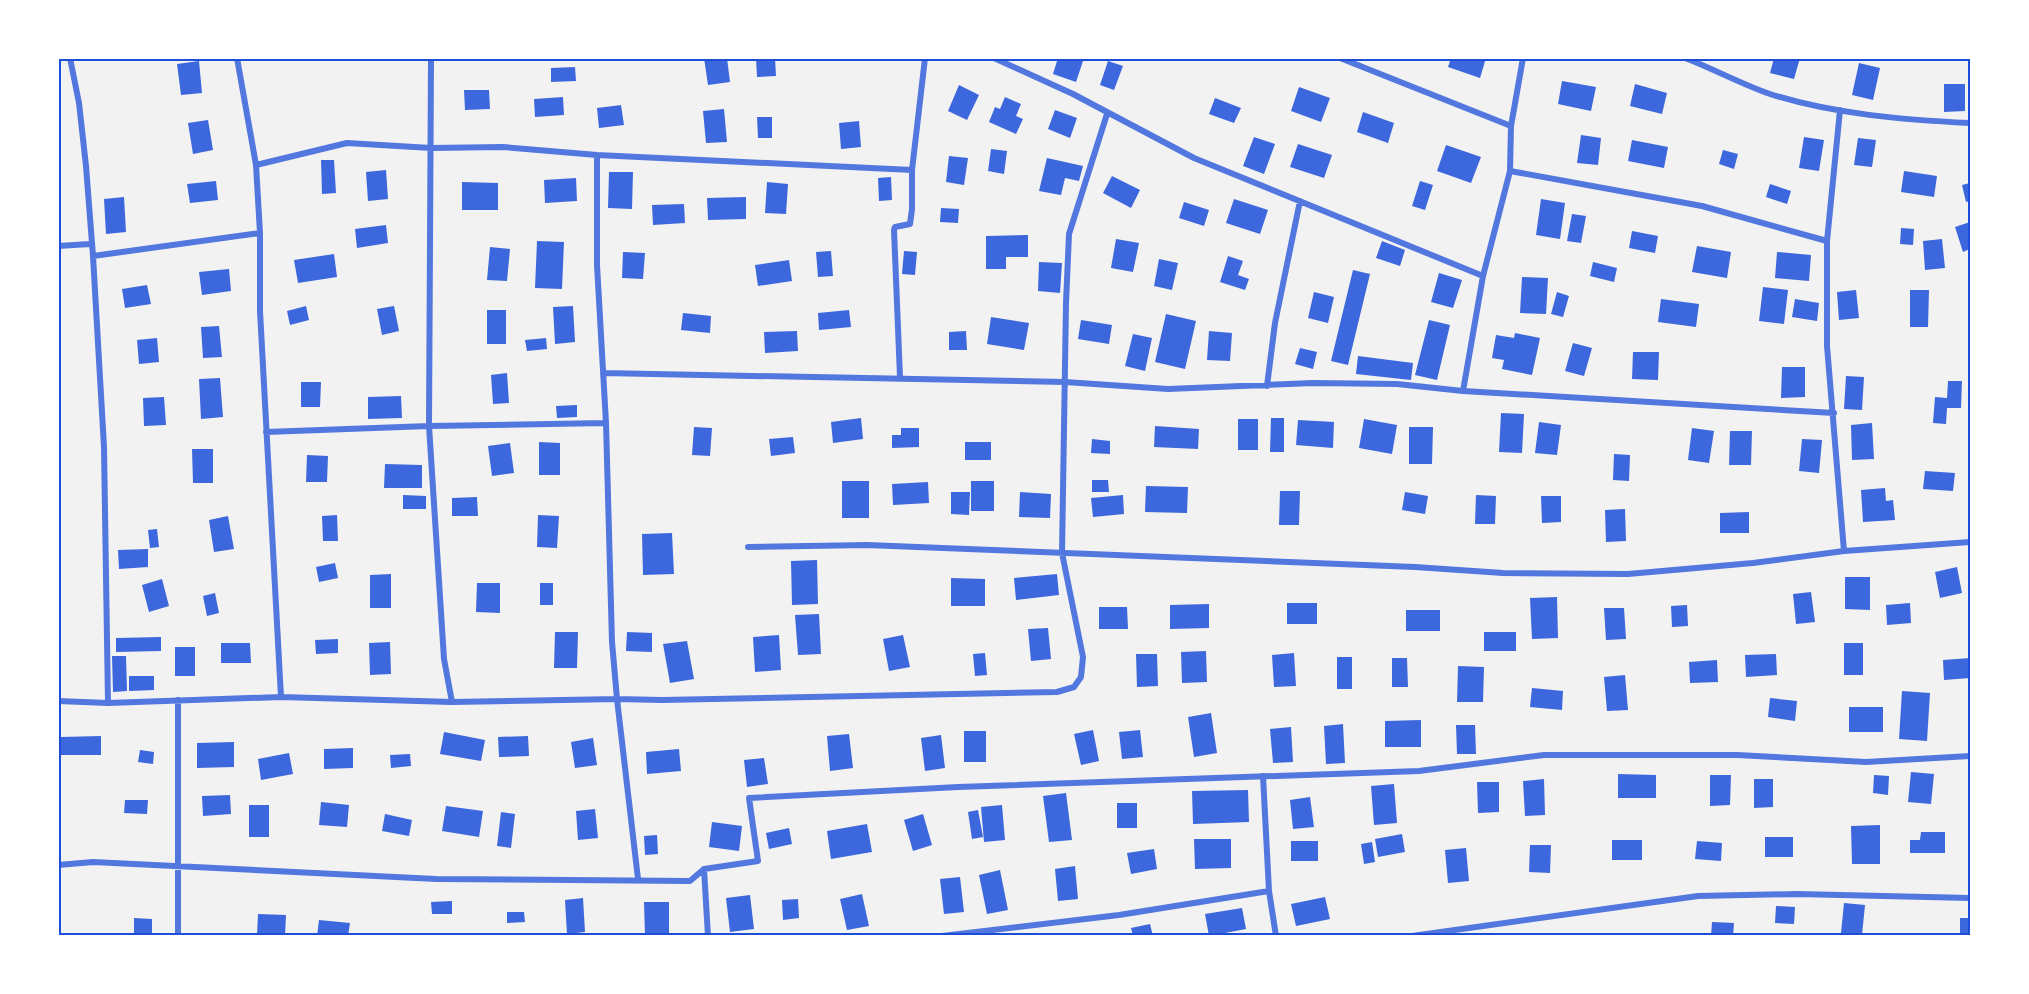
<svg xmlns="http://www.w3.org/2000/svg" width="2029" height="994" font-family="'Source Sans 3',sans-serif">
<rect width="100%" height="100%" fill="#f2f2f2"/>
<path fill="#3d67dc" d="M704 58H727L730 82 708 85Z
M756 58H775L776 76 757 77Z
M1058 58H1084L1076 82 1053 74Z
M1451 58H1486L1480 78 1448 67Z
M1774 58H1800L1794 79 1770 73Z
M199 61 202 93 181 95 177 64Z
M1108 61 1123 66 1114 90 1100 85Z
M1859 63 1880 68 1873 100 1852 95Z
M575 67 576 81 551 82V68Z
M1562 81 1596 87 1591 111 1558 104Z
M1635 84 1667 93 1662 114 1630 106Z
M1944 84H1965V111L1944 112Z
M959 85 979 95 967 120 948 111Z
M1299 87 1330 98 1321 122 1291 111Z
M464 90H489L490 109 465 110Z
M563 97 564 115 535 117 534 99Z
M1005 97 1021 104 1016 116 1023 119 1016 134 989 122 995 107 1000 109Z
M1215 98 1241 108 1234 123 1209 114Z
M621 105 624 125 599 128 597 108Z
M724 109 727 142 706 143 703 111Z
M1055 110 1077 118 1070 138 1048 129Z
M1363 112 1394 123 1388 143 1357 132Z
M757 117H772V138H758Z
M208 120 213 150 193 154 188 123Z
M859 121 861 147 841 149 839 123Z
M1581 135 1601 138 1598 165 1577 163Z
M1254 137 1275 144 1264 174 1243 166Z
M1804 137 1824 140 1819 171 1799 168Z
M1858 138 1876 140 1872 167 1854 165Z
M1632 140 1668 147 1664 168 1628 161Z
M1298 144 1332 155 1324 178 1290 167Z
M1446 145 1481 157 1471 183 1437 171Z
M991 149 1007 151 1004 174 988 171Z
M1723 150 1738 154 1734 169 1719 164Z
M949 156 968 158 964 185 946 182Z
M1047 158 1083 166 1079 181 1065 178 1061 195 1039 191Z
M321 160H334L336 193 322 194Z
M386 170 388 199 368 201 366 172Z
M1904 171 1937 176 1934 197 1901 192Z
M609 172H633L632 209 608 208Z
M1112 176 1140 190 1131 208 1103 193Z
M891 177 892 200 879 201 878 178Z
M576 178 577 201 545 203 544 180Z
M216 181 218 200 190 203 187 184Z
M1420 181 1433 185 1425 210 1412 206Z
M462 182 498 183V210H462Z
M767 182 788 184 786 214 765 213Z
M1970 183V201L1966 202 1962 185Z
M1770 184 1791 191 1787 204 1766 197Z
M124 197 126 232 106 234 104 199Z
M746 197V219L708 220 707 198Z
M1234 199 1268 210 1260 234 1226 223Z
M1541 199 1565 203 1560 239 1536 235Z
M1184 202 1209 210 1204 226 1179 218Z
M684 204 685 223 653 225 652 205Z
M941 208 959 209 958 223 940 222Z
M1572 214 1586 216 1581 243 1567 241Z
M1970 222V249L1963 252 1955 227Z
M386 225 388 243 357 248 355 229Z
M1901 228 1914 229 1913 245 1900 244Z
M1632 231 1658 236 1655 253 1629 248Z
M1028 235V257H1006V269H986V236Z
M1116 239 1139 243 1133 272 1111 268Z
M1942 239 1945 268 1925 270 1923 241Z
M537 241 564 242 562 289 535 288Z
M1382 241 1405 250 1400 266 1376 258Z
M1697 246 1731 252 1727 278 1692 272Z
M490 247 510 249 507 281 487 280Z
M831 251 833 276 818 277 816 252Z
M904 251 917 252 915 275 902 274Z
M623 252 645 253 643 279 622 278Z
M1777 252 1811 255 1809 281 1775 278Z
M334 254 337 277 298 283 294 260Z
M1228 256 1243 261 1238 275 1249 279 1245 290 1220 282Z
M1159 259 1178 263 1172 290 1154 286Z
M789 260 792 281 758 286 755 265Z
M1039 262 1062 263 1060 293 1038 291Z
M1593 262 1617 268 1614 282 1590 276Z
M229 269 231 291 202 295 199 272Z
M1353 270 1370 274 1348 365 1331 361Z
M1439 273 1462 280 1453 308 1431 302Z
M1522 277 1548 278 1546 314 1520 313Z
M147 285 151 304 125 308 122 289Z
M1763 287 1788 290 1784 324 1759 321Z
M1856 290 1859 318 1839 320 1837 292Z
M1910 290H1929L1928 327H1910Z
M1314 292 1334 297 1328 323 1308 318Z
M1557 292 1569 296 1563 317 1551 314Z
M1661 299 1699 304 1696 327 1658 322Z
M1795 299 1819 303 1817 321 1792 317Z
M306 306 309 320 290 325 287 311Z
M394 306 399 331 382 335 377 309Z
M573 306 575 342 555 344 553 307Z
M487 310H506V344H487Z
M849 310 851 327 819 330 818 313Z
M683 313 711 316 710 333 681 330Z
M1166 314 1196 321 1185 369 1155 362Z
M991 317 1029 323 1024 350 987 344Z
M1081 320 1112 325 1109 344 1078 339Z
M1429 320 1450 325 1437 380 1415 375Z
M219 326 222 357 203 358 201 327Z
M797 331 798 351 765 353 764 332Z
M966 331 967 350H949V332Z
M1209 331 1232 333 1230 361 1207 360Z
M1515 333 1540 338 1532 375 1502 369 1504 360 1492 358 1496 335 1514 338Z
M1133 334 1152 338 1145 371 1125 366Z
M157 338 159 362 139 364 137 340Z
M546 338 547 349 527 351 525 340Z
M1573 343 1592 348 1584 376 1565 371Z
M1300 348 1317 352 1313 369 1295 364Z
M1633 352H1659L1658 380 1632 379Z
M1358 356 1413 363 1411 380 1356 374Z
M1782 367H1805V397L1781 398Z
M507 373 509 403 493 404 491 375Z
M1846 376 1864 377 1862 410 1844 409Z
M220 378 223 417 201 419 199 379Z
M1948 381H1962L1961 408H1947L1946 424 1933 423 1935 397 1947 398Z
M301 382H321L320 407H301Z
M401 396 402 418 368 419V397Z
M164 397 166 425 144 426 143 398Z
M577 405V417L557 418 556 406Z
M1501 413 1524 414 1522 453 1499 452Z
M861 418 863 439 833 443 831 422Z
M1271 418H1284V452H1270Z
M1238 419H1258V450H1238Z
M1364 419 1397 425 1392 454 1359 448Z
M1298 420 1334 422 1333 448 1296 445Z
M1539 422 1561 425 1557 455 1535 453Z
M1872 423 1874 459 1852 460 1851 425Z
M1155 426 1199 429 1198 449 1154 447Z
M694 427 712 428 710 456 692 455Z
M1409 427H1433L1432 464H1409Z
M901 428H919V447L892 448V435H901Z
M1692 428 1714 431 1709 463 1688 460Z
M1730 431H1752L1751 465H1729Z
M793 437 795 453 771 456 769 439Z
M1092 439 1110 441V454L1091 453Z
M1802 439 1822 440 1819 473 1799 471Z
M539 442 560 443V475H539Z
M965 442H991V460H965Z
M510 443 514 473 492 476 488 446Z
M192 449H213V483H193Z
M1614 454 1630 455 1629 481 1613 480Z
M307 455 328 456 327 482H306Z
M385 464 422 465V488H384Z
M1925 471 1955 473 1953 491 1923 489Z
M1092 480H1108L1109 492H1092Z
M842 481H869V518H842Z
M971 481H994V511H971Z
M928 482 929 503 893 505 892 484Z
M1146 486 1188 487 1187 513 1145 512Z
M1885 488 1886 501 1893 500 1895 520 1863 522 1861 490Z
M1280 491H1300L1299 525H1279Z
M951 492H970L969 515 951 514Z
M1020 492 1051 494 1050 518 1019 517Z
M1405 492 1428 496 1425 514 1402 510Z
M403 495 426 496V509H403Z
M1123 495 1124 514 1093 517 1091 498Z
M1476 495 1496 496 1495 524H1475Z
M1541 496H1561V522L1542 523Z
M477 497 478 516H452V498Z
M1625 509 1626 541 1606 542 1605 510Z
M1749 512V533H1720V513Z
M337 515 338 541H323L322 516Z
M538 515 559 516 557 548 537 547Z
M228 516 234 549 214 552 209 520Z
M157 529 159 547 150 548 148 530Z
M672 533 674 574 643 575 642 534Z
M148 549V567L119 569 118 550Z
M817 560 818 604 792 605 791 561Z
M335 563 338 578 319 582 316 567Z
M1957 567 1962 593 1940 598 1935 572Z
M391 574V608H370V575Z
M1057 574 1059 595 1016 600 1014 578Z
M1845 577H1870V610L1845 609Z
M951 578 985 579V606H951Z
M162 579 169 606 149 612 142 585Z
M477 583H500V613L476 612Z
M540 583H553V605H540Z
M1811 592 1815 622 1796 624 1793 594Z
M215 593 219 613 207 616 203 596Z
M1557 597 1558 638 1532 639 1530 598Z
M1287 603H1317V624H1287Z
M1910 603 1911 623 1887 625 1886 605Z
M1209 604V628L1170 629V605Z
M1687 605 1688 626 1672 627 1671 606Z
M1099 607H1127L1128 629H1099Z
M1604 608H1624L1626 639 1606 640Z
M1406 610H1440V631H1406Z
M819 614 821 654 798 655 795 615Z
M1048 628 1051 659 1031 661 1028 629Z
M555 632H578L577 668H554Z
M627 632 652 633V652L626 651Z
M1484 632H1516V651H1484Z
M779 635 781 670 755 672 753 637Z
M903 635 910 667 889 671 883 639Z
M161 637V651L116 652V638Z
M338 639V653L316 654 315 640Z
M687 641 694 679 670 683 663 644Z
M390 642 391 674 370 675 369 643Z
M221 643H250L251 663H221Z
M1844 643H1863V675H1844Z
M175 647H195V676H175Z
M1206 651 1207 682 1182 683 1181 652Z
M985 653 987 675 975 676 973 654Z
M1294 653 1296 686 1274 687 1272 655Z
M1136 654H1157L1158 686 1137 687Z
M1776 654 1777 675 1746 677 1745 655Z
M112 656H126L127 691 113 692Z
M1337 657H1352V689H1337Z
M1392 658H1407L1408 687H1392Z
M1970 658V678L1944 680 1943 660Z
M1717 660 1718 682 1690 683 1689 662Z
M1458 666 1484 667 1483 702H1457Z
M1625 675 1628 710 1607 711 1604 677Z
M129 676H154V690L129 691Z
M1532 688 1563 691 1562 710 1530 707Z
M1902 691 1930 693 1927 741 1899 739Z
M1770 698 1797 701 1795 721 1768 717Z
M1849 707H1883V732H1849Z
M1211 713 1217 753 1194 757 1188 717Z
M1421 720V747H1385V721Z
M1343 724 1345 763 1326 764 1324 726Z
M1456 725H1475L1476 754H1457Z
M1291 727 1293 762 1273 763 1270 729Z
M1093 730 1099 761 1081 765 1074 734Z
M1140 730 1143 757 1122 759 1119 732Z
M964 731H986V762H964Z
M444 732 485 740 481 761 440 754Z
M849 734 853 768 830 771 827 736Z
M941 735 945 768 925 771 921 738Z
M101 736V755H61V737Z
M528 736 529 756 499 757 498 737Z
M593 738 597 765 575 768 571 742Z
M234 742V767L197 768V743Z
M353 748V768L324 769V749Z
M679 749 681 771 647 774 646 752Z
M140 750 154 752 153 764 138 762Z
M289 753 293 774 261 780 258 759Z
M410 754 411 766 391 768 390 755Z
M764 758 768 784 747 787 744 760Z
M1911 772 1934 774 1931 804 1908 802Z
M1618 774 1656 775V798H1618Z
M1710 775H1731L1730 805 1710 806Z
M1874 775 1889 776 1888 795 1873 793Z
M1544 779 1545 815 1525 816 1523 781Z
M1754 779H1773V807L1754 808Z
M1477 782H1499V812L1478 813Z
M1394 784 1397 823 1374 825 1371 786Z
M1248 790 1249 822 1193 824 1192 791Z
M1066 793 1072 840 1049 842 1043 796Z
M230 795 231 814 203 816 202 796Z
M1310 797 1314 827 1293 829 1290 800Z
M125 800H148L147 814 124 813Z
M321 802 349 805 347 827 319 825Z
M1117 803H1137V828H1117Z
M249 805H269V837H249Z
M1002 805 1005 840 984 842 981 807Z
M446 806 483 811 479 837 442 831Z
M595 809 598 838 578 840 576 811Z
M978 810 983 837 972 839 968 812Z
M501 812 515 814 511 848 497 846Z
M385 814 412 820 409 836 382 831Z
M923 814 932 845 913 851 904 820Z
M712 822 742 826 739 851 709 847Z
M867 824 872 852 831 859 827 831Z
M1880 825V864H1852L1851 826Z
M789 828 792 844 769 849 766 833Z
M1921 832H1945V853H1910V840H1920Z
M1402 834 1405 852 1378 857 1375 839Z
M657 835 658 854 645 855 644 836Z
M1765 837H1793V857H1765Z
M1194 839H1231V868L1195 869Z
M1612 840H1642V860H1612Z
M1291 841H1318V861H1291Z
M1697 841 1722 843 1721 861 1695 859Z
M1372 842 1375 862 1364 864 1361 844Z
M1530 845H1551L1550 873 1529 872Z
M1466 848 1469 881 1448 883 1445 850Z
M1154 849 1157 869 1131 874 1127 853Z
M1075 866 1078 899 1058 901 1055 869Z
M1000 870 1008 910 987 914 979 875Z
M960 877 964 912 944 914 940 879Z
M862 894 869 926 847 930 840 899Z
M750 895 754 929 730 932 726 898Z
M1325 897 1330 919 1296 926 1291 904Z
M583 898 585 932 567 934 565 900Z
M798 899 799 918 783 920 782 900Z
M452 901V914H432L431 902Z
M644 902H669V936H645Z
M1844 903 1865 905 1862 935 1841 933Z
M1776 906 1795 907 1794 924 1775 923Z
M1242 908 1246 929 1209 936 1205 914Z
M507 912H524L525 922 507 923Z
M258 914 286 915 285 936 257 935Z
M134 918 152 919V936H134Z
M1960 918H1970V936H1960Z
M319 920 350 923 348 936H317Z
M1712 922 1734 923 1733 936H1711Z
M1150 924 1153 936H1133L1131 928Z"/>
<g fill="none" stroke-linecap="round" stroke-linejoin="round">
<path stroke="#5277de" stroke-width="6" d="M70 58 79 103 86 166 93 256 104 447 108 703
M237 58 256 165 260 233V311L281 697
M431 58 429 426 444 659 452 702
M994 58 1073 94 1194 158 1483 276
M1340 58 1511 126
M1685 58C1714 69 1741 84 1770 94 1832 114 1905 120 1970 123
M1840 110 1827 241V346L1844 551
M597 155V265L606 423 612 642 617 699 638 879
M256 165 347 143 431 148 503 147 597 155 912 170
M1510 171 1702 206 1827 241
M58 246 90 244
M93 256 260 233
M603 373 1065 382 1168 389 1313 383 1397 384 1463 391 1834 413
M900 377 894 230 895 227 910 224 912 209V170L925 58
M1267 386 1275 323 1300 201
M1463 391 1483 276 1510 171 1511 126 1523 58
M266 432 429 426 606 423
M748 547 867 545 1415 567 1503 573 1628 574 1753 563 1844 551 1970 542
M178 700V936
M58 701 108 703 281 697 452 702 617 699 662 700 1057 692 1074 687 1081 677 1083 657 1062 553 1066 303 1069 234 1107 114
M1263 776 1269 891 1276 936
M58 865 93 862 436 879 690 881 704 869 758 861 749 798 958 787 1419 771 1544 755H1737L1866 762 1970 756
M704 869 708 936
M942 936 1119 915 1269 891
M1412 936 1698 896 1797 894 1970 898"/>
</g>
<rect width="2029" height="994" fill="none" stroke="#ffffff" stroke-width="120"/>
<rect x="60" y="60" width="1909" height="874" fill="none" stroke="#1d4ed8" stroke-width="2"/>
</svg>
